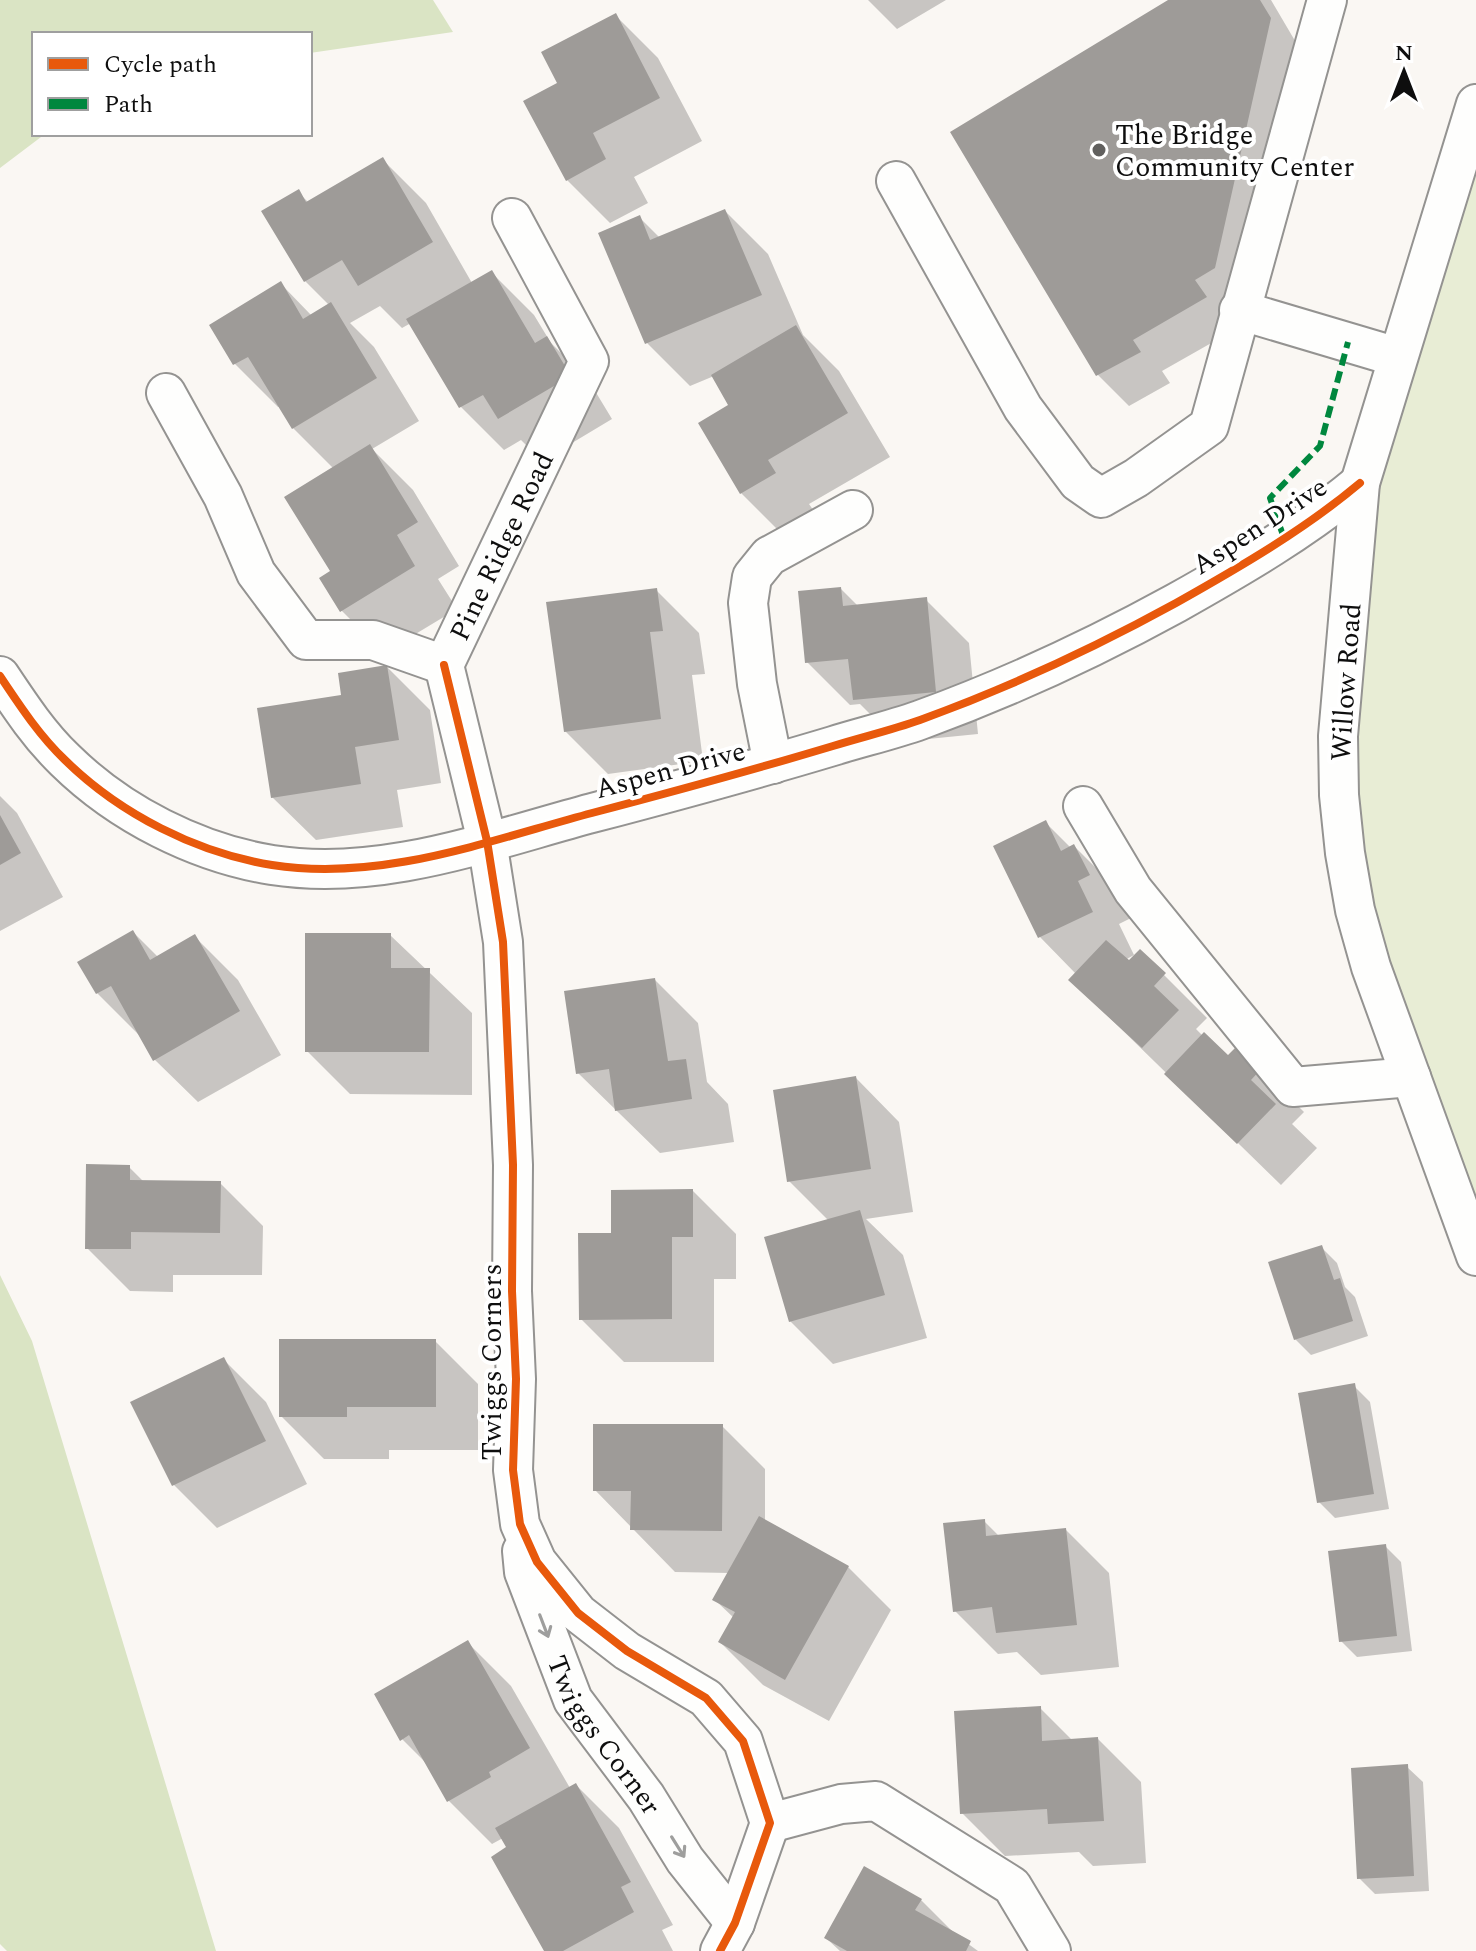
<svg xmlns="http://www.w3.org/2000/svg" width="1476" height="1951" font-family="Spectral,serif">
<rect width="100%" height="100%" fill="#faf7f3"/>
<path fill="#e8edd5" d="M1476 148V1256L1349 879 1360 483Z"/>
<path fill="#dae4c4" d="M0 0H433L453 32 310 53V34H34V134H45L0 168Z
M0 1275 32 1341 216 1951H7L0 1944Z"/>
<path fill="#0003" d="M868 0H946L897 29Z
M1172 0H1271L1301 51 1236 329 1162 371 1170 383 1129 406 1098 375 953 133Z
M615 15 658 58 702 141 634 177 648 203 610 223 567 180 560 84Z
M383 160 426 203 472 283 491 272 534 315 551 343 589 381 612 419 542 461 521 440 504 450 461 407 411 323 402 328 380 306 350 323 374 347 419 421 372 449 413 490 459 566 438 579 457 609 384 653 341 610 333 572 334 469 293 428 280 406 278 407 235 364 211 325 281 284 312 316 329 305 305 281 298 192 309 203Z
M725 211 768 254 803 335 839 371 890 457 809 504 818 517 784 536 741 493 731 406 714 376 690 386 647 343 639 217 660 238Z
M841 589 858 606 926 600 969 643 978 734 898 742 860 704 850 705 807 662Z
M656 590 699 633 705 674 692 675 703 761 608 774 565 731Z
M387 667 430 710 441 783 397 790 403 827 316 840 272 797 343 696Z
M0 796 17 813 63 897 0 931Z
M1046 823 1071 848 1074 846 1117 889 1131 918 1119 924 1134 955 1125 960 1164 975 1207 1018 1196 1029 1203 1036 1228 1058 1239 1047 1304 1112 1292 1124 1317 1148 1281 1185 1071 980 1076 974 1040 937Z
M133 932 158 957 195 937 238 980 281 1055 198 1102 155 1060 140 1036 97 993Z
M390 935 472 1013V1095L350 1094 307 1051Z
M655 980 698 1023 707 1082 728 1104 734 1142 660 1153 578 1073Z
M856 1078 899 1122 913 1212 866 1219 903 1255 927 1338 833 1364 790 1321 829 1221 789 1181Z
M129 1167 144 1182 220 1183 263 1226 262 1275H173V1292L130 1291 87 1248Z
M693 1191 736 1234V1279H714V1362H624L581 1319 613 1235Z
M1321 1247 1337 1263 1345 1287 1355 1297 1368 1336 1311 1355 1295 1339Z
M435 1341 478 1384V1450H389V1459H324L281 1416Z
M223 1359 266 1402 307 1484 217 1528 174 1485 133 1403Z
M1354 1386 1370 1402 1389 1509 1335 1518 1319 1502Z
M722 1426 765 1469V1521L848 1567 891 1610 829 1721 763 1685 720 1642 734 1618 715 1600 730 1573 675 1572 595 1490Z
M984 1521 1000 1537 1066 1530 1109 1573 1119 1667 1041 1675 1017 1652 998 1654 955 1611Z
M1385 1546 1401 1562 1412 1651 1357 1657 1341 1641Z
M468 1643 511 1686 570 1788 576 1785 619 1828 673 1925 662 1930 673 1951H546L503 1838 492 1844 449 1801 429 1766 402 1739Z
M1040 1708 1073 1741 1098 1739 1141 1782 1146 1863 1093 1866 1079 1852 1005 1856 962 1813Z
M1407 1767 1423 1782 1429 1891 1375 1894 1359 1878Z
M921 1900 956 1935 978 1951H840L826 1938Z"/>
<path fill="#9e9b98" d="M1168 0H1260L1271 18 1215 268 1195 280 1207 297 1133 340 1141 352 1096 376 950 132Z
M616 13 660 98 593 133 606 159 566 181 523 101 557 83 541 52Z
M383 157 433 242 358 286 342 260 304 282 261 211 299 189 306 202Z
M725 209 762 295 645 344 598 233 640 215 650 240Z
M492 270 535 343 547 336 571 376 498 419 483 395 459 408 406 319Z
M281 281 303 319 331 302 377 378 292 429 248 357 233 365 209 325Z
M796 325 848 413 768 460 776 473 740 494 698 423 728 405 711 375Z
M370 444 418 522 397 535 415 566 340 612 319 578 330 571 284 497Z
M841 587 843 606 927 597 936 692 853 700 848 659 805 663 798 591Z
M657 588 663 631 650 632 661 719 564 732 546 602Z
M387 665 399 740 355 747 361 784 271 798 257 708 341 695 338 673Z
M0 815 21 853 0 865Z
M1046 820 1061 851 1074 844 1090 875 1078 881 1093 912 1038 938 993 846Z
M133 930 150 960 195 934 240 1011 153 1061 111 986 96 994 77 962Z
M305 933H391V968H430L429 1052H305Z
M1106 940 1129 960 1140 949 1166 973 1154 986 1179 1010 1142 1048 1068 980Z
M655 978 668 1061 686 1059 692 1099 615 1111 609 1069 576 1074 564 991Z
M1204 1032 1228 1055 1239 1044 1263 1067 1251 1080 1276 1104 1237 1144 1164 1074Z
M856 1076 871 1169 787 1182 773 1090Z
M86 1164 130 1165V1180L221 1181 220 1233 131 1232V1249H85Z
M693 1189V1237H672V1319L579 1320 578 1233H611V1190Z
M860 1210 885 1295 789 1322 764 1237Z
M1322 1245 1334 1280 1340 1278 1353 1321 1294 1340 1268 1262Z
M279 1339H436V1407H347V1417H279Z
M224 1357 266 1441 172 1486 130 1402Z
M1355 1383 1374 1494 1317 1503 1298 1393Z
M593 1424H723L722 1531 630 1530 631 1491H593Z
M759 1516 849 1566 785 1680 718 1642 735 1612 712 1600Z
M985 1519 986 1536 1066 1528 1077 1625 996 1633 992 1607 953 1612 943 1523Z
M1386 1544 1397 1636 1339 1642 1328 1551Z
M468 1640 530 1748 489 1772 491 1777 447 1802 409 1735 400 1741 374 1694Z
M1041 1706 1042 1741 1098 1737 1104 1821 1048 1824 1047 1809 960 1814 954 1711Z
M1408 1764 1414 1876 1357 1879 1351 1768Z
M576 1783 631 1882 621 1887 634 1912 563 1951H544L491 1857 506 1847 495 1828Z
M864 1866 922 1899 915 1910 971 1941 966 1951H847L824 1938Z"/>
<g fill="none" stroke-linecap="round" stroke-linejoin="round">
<defs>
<g id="minor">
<path d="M1476 104 1360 483 1338 736 1339 795 1345 853 1355 910 1371 967 1476 1256"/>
<path d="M896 181 1023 408 1078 482 1101 498 1136 478 1209 426 1327 0"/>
<path d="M1239 310 1397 357"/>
<path d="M166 393 223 496 256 573 306 640H373L444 665"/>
<path d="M444 665 487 841 503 942 513 1165 512 1291 516 1379 513 1470 520 1524 537 1562 578 1613 627 1651 706 1698 743 1741 770 1823 735 1923 720 1951"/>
<path id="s1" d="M444 665 589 361 512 218"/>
<path d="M0 676C20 706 39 735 65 760 120 814 197 853 272 865 382 882 487 841 592 813 672 792 753 770 833 746 862 737 892 730 920 720 1008 688 1094 648 1176 603 1240 567 1304 530 1360 483"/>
<path d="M773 764 757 684 748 603 752 577 769 556 853 510"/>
<path d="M1083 806 1133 890 1293 1087 1411 1077"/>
<path id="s2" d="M522 1551 524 1572 573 1700 646 1797 685 1860 735 1923"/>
<path d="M770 1823 841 1804 876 1801 1012 1886 1051 1951"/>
</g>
</defs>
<use href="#minor" stroke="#949391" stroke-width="42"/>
<use href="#minor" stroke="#fefefd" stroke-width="38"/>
<path stroke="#00873e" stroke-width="6" stroke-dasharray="12 6" stroke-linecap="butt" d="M1284 538 1270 498 1320 446 1348 342"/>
<defs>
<path id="cycleway" d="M444 665 487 841 503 942 513 1165 512 1291 516 1379 513 1470 520 1524 537 1562 578 1613 627 1651 706 1698 743 1741 770 1823 735 1923 720 1951
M0 676C20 706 39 735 65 760 120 814 197 853 272 865 382 882 487 841 592 813 672 792 753 770 833 746 862 737 892 730 920 720 1008 688 1094 648 1176 603 1240 567 1304 530 1360 483"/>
</defs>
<use href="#cycleway" stroke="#fff" stroke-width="13"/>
<use href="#cycleway" stroke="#e8590c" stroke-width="8"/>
</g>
<defs><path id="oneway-shaft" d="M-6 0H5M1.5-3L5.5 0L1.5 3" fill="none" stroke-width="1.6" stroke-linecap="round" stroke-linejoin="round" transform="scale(2)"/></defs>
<g stroke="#9e9e9d">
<use href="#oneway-shaft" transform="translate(544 1626) rotate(69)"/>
<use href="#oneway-shaft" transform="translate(678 1847) rotate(58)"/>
</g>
<circle fill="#61605e" stroke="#fff" stroke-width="3" cx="1099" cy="150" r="8"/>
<g text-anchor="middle" stroke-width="8" stroke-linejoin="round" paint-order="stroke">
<g font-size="28" fill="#0e0e0e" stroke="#fff" text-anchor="start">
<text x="1115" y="144">The Bridge<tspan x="1115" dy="32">Community Center</tspan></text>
</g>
<g font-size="28" fill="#0e0e0e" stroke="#fff">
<text transform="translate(1259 525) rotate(-33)" y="10">Aspen Drive</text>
<text dy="10" stroke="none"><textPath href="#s1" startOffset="132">Pine Ridge Road</textPath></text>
<text transform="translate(1345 682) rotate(-86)" y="10">Willow Road</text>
<text transform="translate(670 769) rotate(-15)" y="10">Aspen Drive</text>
<text transform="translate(491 1362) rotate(-90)" y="10">Twiggs Corners</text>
<text dy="10" stroke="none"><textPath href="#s2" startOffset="204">Twiggs Corner</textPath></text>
</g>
</g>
<rect x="32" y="32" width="280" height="104" fill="#ffffff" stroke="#9f9f9f" stroke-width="2"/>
<rect x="48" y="58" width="40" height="12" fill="#e8590c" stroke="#9f9f9f" stroke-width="2"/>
<text x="104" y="72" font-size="24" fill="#0e0e0e">Cycle path</text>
<rect x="48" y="98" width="40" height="12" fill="#00873e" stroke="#9f9f9f" stroke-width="2"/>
<text x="104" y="112" font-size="24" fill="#0e0e0e">Path</text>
<g transform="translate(1404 72)" stroke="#ffffff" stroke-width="6" paint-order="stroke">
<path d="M0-6L14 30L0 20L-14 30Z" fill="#0e0e0e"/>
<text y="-12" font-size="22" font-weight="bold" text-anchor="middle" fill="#0e0e0e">N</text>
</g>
</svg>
